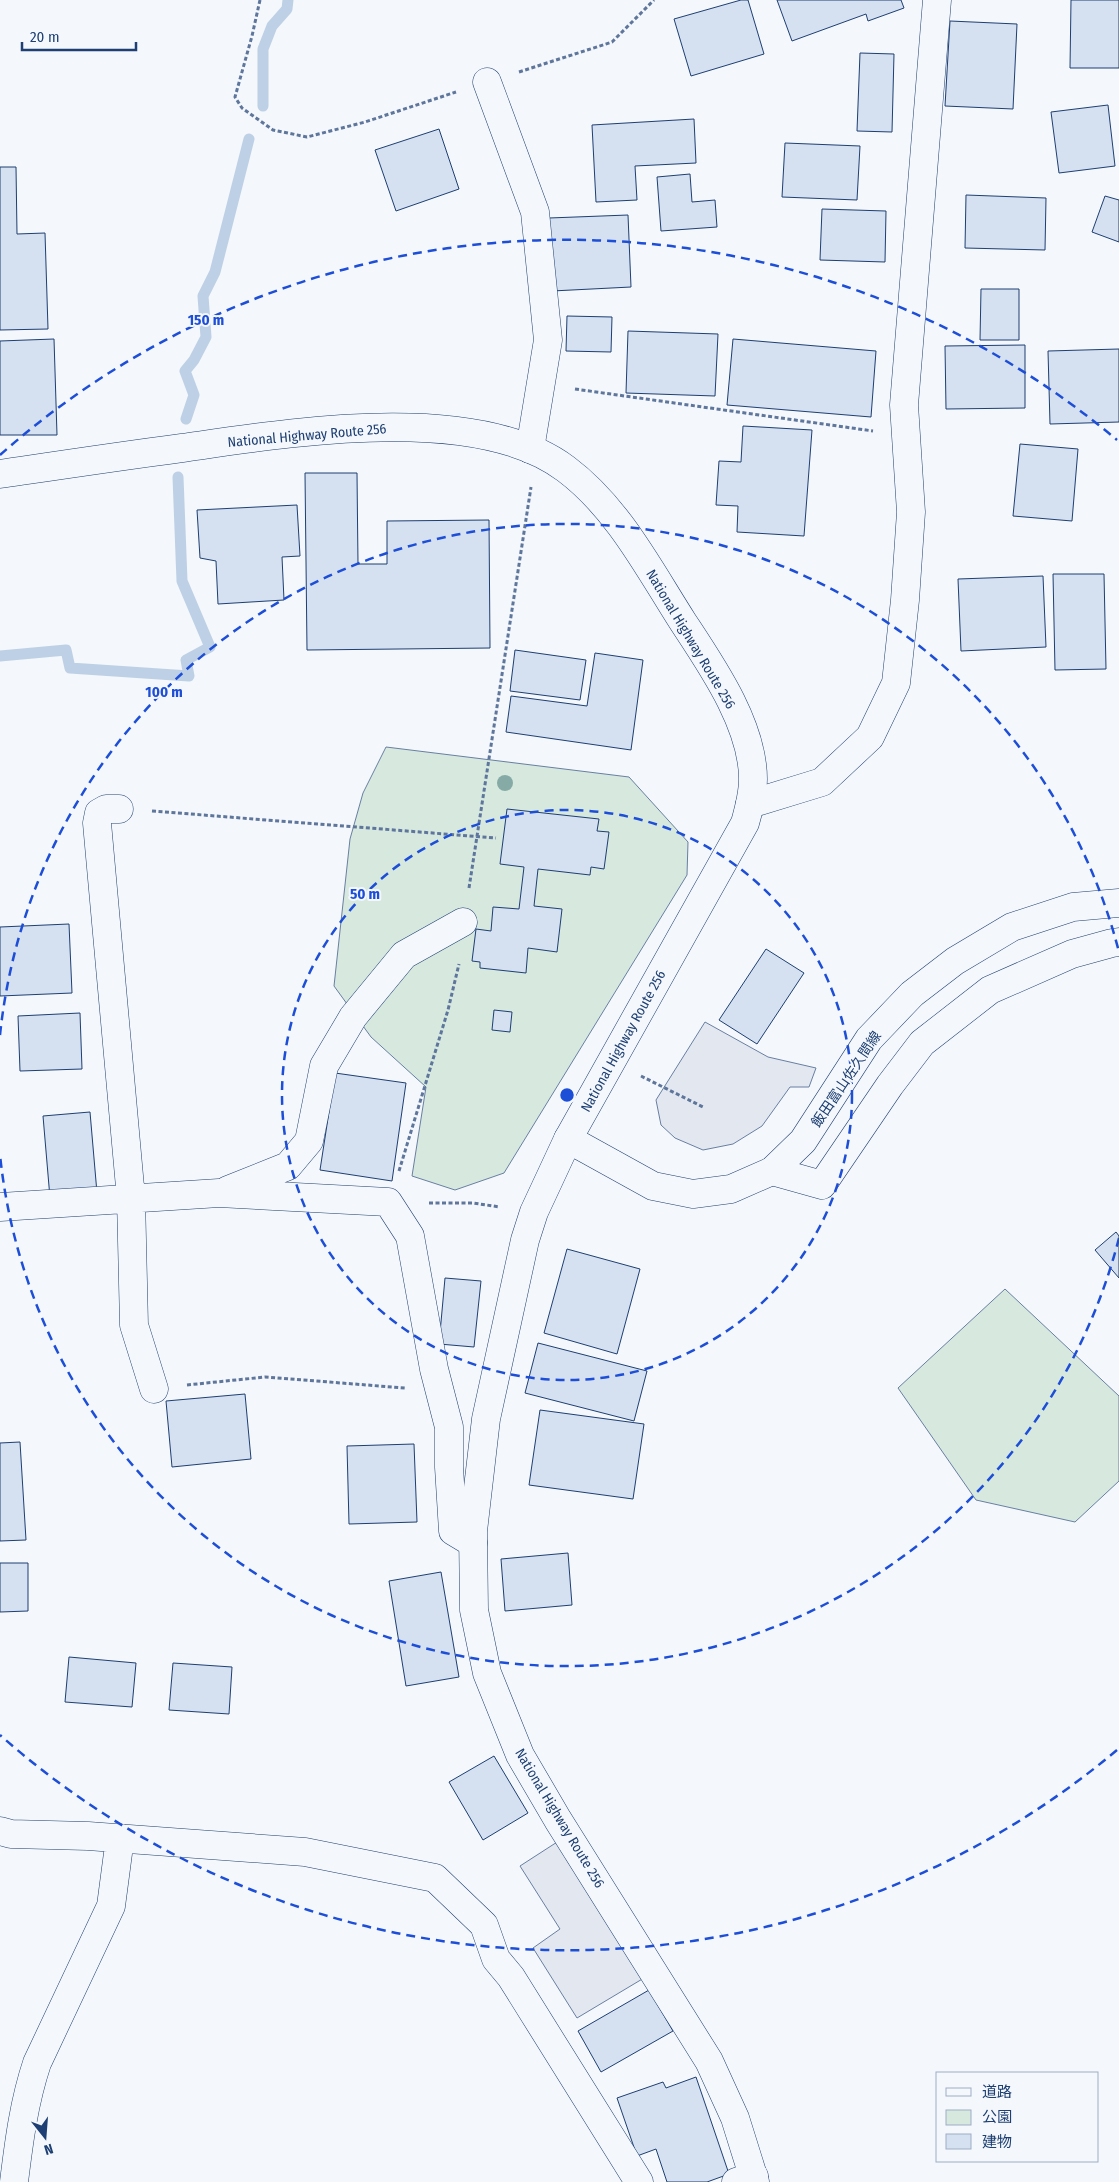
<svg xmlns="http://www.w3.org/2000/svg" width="1119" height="2182" font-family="'Fira Sans Condensed','Noto Sans JP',sans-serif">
<rect width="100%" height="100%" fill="#f4f7fb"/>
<path fill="#d7e8df" stroke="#687fa3" d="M386 747 629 777 688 842 687 875 504 1173 455 1190 412 1176 426 1087 371 1037 334 986 350 839 363 793Z
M1005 1289 1119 1396V1481L1075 1522 976 1500 898 1388Z"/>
<path fill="#e3e8f0" stroke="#687fa3" d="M705 1022 768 1057 816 1068 809 1087H790L762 1126 733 1144 703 1150 675 1138 661 1125 656 1100Z
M568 1835 654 1972 577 2018 533 1948 560 1929 520 1866Z"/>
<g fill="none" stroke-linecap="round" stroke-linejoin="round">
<path stroke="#bed0e5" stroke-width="11" d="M263 106V49L272 26 287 9 288 0
M186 419 194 395 185 371 194 360 206 337 203 296 215 272 249 139
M0 656 66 650 70 668 189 676 186 660 210 647 182 581 178 477"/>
</g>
<path fill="#d5e0f0" stroke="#1d3f73" d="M741 0H748L764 54 691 76 674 19Z
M777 0H901L904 8 868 21 866 14 792 41Z
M1071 0H1119V68H1070Z
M950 21 1017 24 1013 109 945 106Z
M860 53 894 54 892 132 857 131Z
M1108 105 1115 166 1059 173 1051 112Z
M694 119 696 163 635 166 637 200 596 202 592 125Z
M439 129 459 189 396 211 375 150Z
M785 143 860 146 857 200 782 197Z
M0 167H16L17 234 45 233 48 329 0 330Z
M690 174 692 202 715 200 717 227 661 231 657 177Z
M966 195 1046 198 1045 250 965 248Z
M1105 196 1119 200V242L1092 232Z
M822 209 886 211 885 262 820 260Z
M628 215 631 287 552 291 549 218Z
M981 289H1019V340H980Z
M567 316 612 317 611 352 566 351Z
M628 331 718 334 715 396 626 393Z
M54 339 57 435H0V341Z
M733 339 876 351 871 417 727 405Z
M1025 345V408L946 409 945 346Z
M1119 349V422L1050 424 1048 351Z
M743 426 812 430 804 536 737 532 738 506 716 505 719 461 741 462Z
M1020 444 1078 449 1072 521 1013 516Z
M305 473H357L358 564H387V521L489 520 490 648 307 650Z
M297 505 300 556 282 557 284 600 218 604 216 561 200 558 197 510Z
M1053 574H1104L1106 669 1055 670Z
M1043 576 1046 647 961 651 958 579Z
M515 650 586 660 580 700 510 691Z
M595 653 643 660 631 750 506 732 511 696 587 706Z
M507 809 599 819 597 831 609 832 604 869 591 867 590 875 538 869 534 906 562 909 557 952 528 948 526 973 480 968V962L472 961 476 929 491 931 493 907 519 909 524 867 500 864Z
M69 924 72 993 0 996V927Z
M766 949 804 973 757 1044 719 1020Z
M494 1010 512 1012 510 1032 492 1030Z
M80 1013 82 1069 20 1071 18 1016Z
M335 1073 406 1083 392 1181 320 1170Z
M90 1112 97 1193 50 1198 43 1116Z
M1116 1232 1119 1236V1278L1095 1250Z
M567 1249 640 1269 617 1354 544 1333Z
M445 1278 481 1281 474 1347 439 1344Z
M538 1343 647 1371 634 1421 525 1393Z
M245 1394 251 1459 172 1467 166 1401Z
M540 1410 644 1424 633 1499 529 1485Z
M20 1442 26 1540 0 1541V1443Z
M414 1444 417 1522 349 1524 347 1446Z
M568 1553 572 1605 505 1611 501 1559Z
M0 1563H28V1611L0 1612Z
M441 1572 459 1677 406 1686 389 1581Z
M69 1657 136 1663 132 1707 65 1702Z
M173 1663 232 1667 229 1714 169 1710Z
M494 1756 528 1813 483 1840 449 1782Z
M649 1990 673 2031 601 2072 578 2031Z
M696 2077 729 2174 707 2182H667L656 2149 637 2156 617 2098 663 2082 666 2088Z"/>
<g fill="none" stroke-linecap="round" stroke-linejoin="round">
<defs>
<path id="minor" d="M487 82 535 212 548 340 530 449
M750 804 822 782 870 737 896 683 905 600 911 512 904 405 937 0
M119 809H106L99 813 97 823 131 1198 134 1325 154 1389
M772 1171 822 1185 890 1085 922 1043 990 990 1072 954 1112 943 1119 942
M228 1190 288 1166 309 1141 324 1066 353 1017 404 955 463 922
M0 1207 219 1193 388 1202 410 1236 434 1369 449 1427V1467L453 1531 473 1543
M0 1831 11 1834 88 1836 305 1852 435 1878 484 1925 496 1959 511 1977 639 2182
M14 2182C19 2141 24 2102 37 2063L111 1906 120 1838
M736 2182 754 2176"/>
<path id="major" d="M568 1139 653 1186 693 1194 731 1189 772 1171 803 1141 869 1039 912 994 955 961 1012 927 1073 907 1119 903"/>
<path id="highway" d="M0 474C61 465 121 456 182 448 288 433 476 401 566 469 618 508 649 569 683 622 712 666 753 725 753 779 753 794 749 809 745 823L568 1139 534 1212 525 1240 486 1419 473 1531 474 1610 487 1673 520 1755 558 1820 709 2061 735 2118 755 2182"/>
</defs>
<use href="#minor" stroke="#1d3f73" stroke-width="29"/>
<use href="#major" stroke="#1d3f73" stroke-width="29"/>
<use href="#highway" stroke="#1d3f73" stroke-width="29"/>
<path stroke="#5e769c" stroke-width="3" stroke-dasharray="4 2.5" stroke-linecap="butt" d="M260 0 252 36 235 97 242 108 273 130 307 137 365 122 456 92
M519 72 612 42 654 0
M575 389 873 431
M152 811 496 838
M469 888 531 487
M641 1076 703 1107
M399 1171 448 1010 459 964
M429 1203H473L500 1207
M187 1385 265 1377 405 1388"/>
<use href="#minor" stroke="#f4f7fb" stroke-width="28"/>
<use href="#major" stroke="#f4f7fb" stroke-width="28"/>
<use href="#highway" stroke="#f4f7fb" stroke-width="28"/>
</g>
<circle fill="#86aba6" cx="505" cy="783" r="8"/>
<g fill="none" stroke="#1d4ed8" stroke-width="2.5" stroke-dasharray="9 6">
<circle cx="567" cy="1095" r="285"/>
<path d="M1119 1238A570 570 0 0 1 0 1155M0 1035A570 570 0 0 1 1119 952"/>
<path d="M1117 1750A855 855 0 0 1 0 1735M0 455A855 855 0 0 1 1117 440"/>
</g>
<g text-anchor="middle" stroke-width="4" stroke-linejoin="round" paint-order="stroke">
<g font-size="14" fill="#1d3f73" stroke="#f4f7fb">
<text transform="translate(307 435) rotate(-5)" y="5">National Highway Route 256</text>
<text transform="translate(691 639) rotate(59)" y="5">National Highway Route 256</text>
<text transform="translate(623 1041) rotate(-61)" y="5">National Highway Route 256</text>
<text transform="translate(846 1079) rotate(-56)" y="5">飯田富山佐久間線</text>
<text transform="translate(560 1818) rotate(59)" y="5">National Highway Route 256</text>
</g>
</g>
<circle cx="567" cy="1095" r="8" fill="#1d4ed8" stroke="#f4f7fb" stroke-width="2.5"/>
<g font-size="15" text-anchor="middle" font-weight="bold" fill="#1d4ed8" stroke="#f4f7fb" stroke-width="4" stroke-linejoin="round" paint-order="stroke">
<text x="206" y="325">150 m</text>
<text x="164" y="697">100 m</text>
<text x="365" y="899">50 m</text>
</g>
<rect x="936" y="2072" width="162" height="90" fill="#f4f7fb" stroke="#9eadc5"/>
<rect x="946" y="2088" width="25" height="8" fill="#f4f7fb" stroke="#9eadc5"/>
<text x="982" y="2097" font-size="15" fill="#1d3f73">道路</text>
<rect x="946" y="2110" width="25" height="15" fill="#d7e8df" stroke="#9eadc5"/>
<text x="982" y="2122" font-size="15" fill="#1d3f73">公園</text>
<rect x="946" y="2134" width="25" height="15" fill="#d5e0f0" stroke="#9eadc5"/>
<text x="982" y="2147" font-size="15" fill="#1d3f73">建物</text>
<g transform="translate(45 2137) rotate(163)" stroke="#f4f7fb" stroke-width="4" paint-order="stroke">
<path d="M0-4L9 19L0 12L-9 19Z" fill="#1d3f73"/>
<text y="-8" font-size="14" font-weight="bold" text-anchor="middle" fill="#1d3f73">N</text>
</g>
<path d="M22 42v8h114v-8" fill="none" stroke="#1d3f73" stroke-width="2.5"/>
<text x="30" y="42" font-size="15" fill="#1d3f73" stroke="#f4f7fb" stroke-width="4" paint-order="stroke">20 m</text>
</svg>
